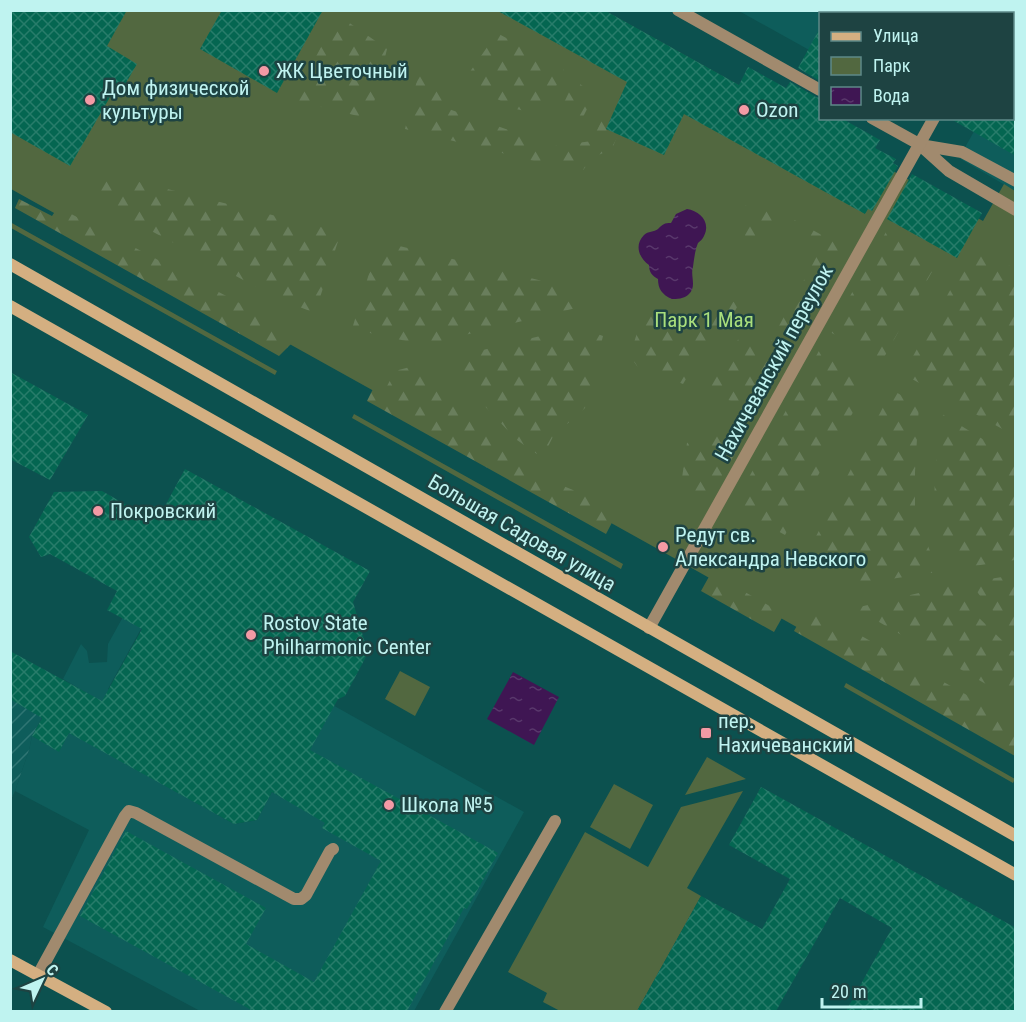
<svg xmlns="http://www.w3.org/2000/svg" width="1026" height="1022" font-family="'Roboto Condensed',sans-serif">
<defs>
<pattern id="industrial-furrows" width="10" height="10" patternUnits="userSpaceOnUse" patternTransform="scale(1.5)"><rect width="10" height="10" fill="#0e5d5b"/><path d="M-1 1l2-2M0 10L10 0M9 11l2-2" fill="none" stroke="#2f7573"/></pattern>
<pattern id="forest-firs" width="22" height="20" patternUnits="userSpaceOnUse" patternTransform="scale(1.5)"><rect width="22" height="20" fill="#526840"/><path d="M5 1l3.5 6h-7zM16 11l3.5 6h-7z" fill="#697e5c"/></pattern>
<pattern id="water-ripples" width="26" height="14" patternUnits="userSpaceOnUse" patternTransform="scale(1.5)"><rect width="26" height="14" fill="#3f1653"/><path d="M2 4q2-2 4 0t4 0M15 11q2-2 4 0t4 0" fill="none" stroke="#59386c"/></pattern>
<pattern id="building-cross-hatch" width="8" height="8" patternUnits="userSpaceOnUse" patternTransform="scale(1.5)"><rect width="8" height="8" fill="#046651"/><path d="M0 0l8 8M0 8l8-8" fill="none" stroke="#277c6a"/></pattern>
</defs>
<rect width="100%" height="100%" fill="#0c514f"/>
<path fill="#0e5d5b" d="M739 11H966L964 14H820V56Z
M1015 59V191L959 158 981 119 1012 118V64Z
M134 597 153 607 108 689 121 697 94 746 234 824 257 820 272 792 283 798 329 703 524 812 414 1011 202 1012 43 927 89 830 15 791 29 750 32 736 59 751 90 695 63 679 81 644 87 651 89 663 107 662 108 644Z"/>
<path fill="url(#industrial-furrows)" d="M11 661 56 691 32 736 29 750 15 791 11 799Z"/>
<path fill="#526840" d="M10 11H605L983 221 1004 184 1015 191V750L665 553 11 189Z
M10 222 277 371 275 375 11 228Z
M354 414 623 564 621 569 352 418Z
M400 671 430 687 415 716 385 699Z
M846 683 1015 779 1013 783 844 687Z
M707 757 746 779 685 795Z
M614 784 653 805 630 849 590 827Z
M743 791 687 888 701 896 637 1011H560L543 1002 547 993 508 972 585 832 648 867 681 807Z"/>
<path fill="url(#forest-firs)" d="M338 15 387 49 370 119 293 100Z
M497 33 564 69 543 115 516 109 482 91 467 76Z
M419 72 443 91V107L537 140 541 149 544 159 538 162 405 129Z
M575 80 594 95 583 117 556 119Z
M606 111 624 119 612 149 594 157 583 170 556 167 555 146 592 141Z
M107 174 341 232 315 313 279 299 95 201Z
M19 199 52 216 58 207 300 335 279 356 15 208Z
M730 203 780 212 847 249 757 410 702 391 717 363 728 354 742 334 767 348 822 247 779 223 763 222 758 226 754 243 746 240 741 216Z
M886 232 938 261 882 361 830 332Z
M379 241 579 290 576 308 424 345 352 329Z
M975 246 1015 269V436L903 374Z
M731 301 739 303 728 325 715 341 704 349 683 384 637 366 630 356C635 342 638 321 651 312 686 325 705 334 731 301Z
M578 327 603 336 585 408 567 424 560 422 545 453 537 454 517 440 441 360Z
M820 349 872 378 785 535 733 506Z
M421 364 509 458 527 471 619 509 606 534 367 401 376 383 386 388 395 371Z
M892 390 919 405 915 472V513L930 551 944 571 857 584 820 563 811 546Z
M942 414 1015 459V560L960 568 944 545 934 509 935 472Z
M699 436H719L737 450 705 505 693 499 681 485 687 443Z
M711 573 784 614 774 632 701 591Z
M1015 575H1016L1015 632 986 604 970 582Z
M953 585 975 614 1015 653V701L855 608Z
M808 606 1015 722V756L794 631Z"/>
<path fill="url(#water-ripples)" d="M687 209C700 211 711 222 704 236 703 239 700 241 698 243 695 250 694 260 693 267 690 276 697 286 689 294 684 299 677 299 671 299 662 294 658 289 658 279 652 276 649 272 649 265 639 258 634 245 644 235 648 231 654 232 658 229 663 224 664 223 671 223L676 214Z
M513 672 559 697 534 745 487 719Z"/>
<path fill="url(#building-cross-hatch)" d="M10 10H127L107 46 137 64 123 88 117 85 70 166 10 132Z
M222 10H323L277 93 200 49Z
M496 10H604L739 85 748 67 786 88 790 82 816 97 820 98V118H841L880 140 875 148 896 159 893 163 898 166 872 211 868 209 865 214 684 114 664 155 606 129 627 82Z
M820 28V81L798 68Z
M949 118H1016V156Z
M912 174 982 213 957 258 887 219Z
M10 372 88 415 50 480 10 459Z
M185 469 370 571 353 602 368 653 345 696 338 699 310 750 498 853 467 909 464 908 407 1011H253L80 916 126 831 266 908 246 944 314 982 381 861 322 828 325 823 272 792 257 820 234 824 69 733 59 752 32 736 42 718 10 699V651L102 701 142 629 107 610 117 591 50 554 41 557 29 537 54 492 102 491 130 507 165 506Z
M761 787 1016 928V1011H846L892 928 840 898 776 1011H637L701 896 762 929 790 879 729 845Z"/>
<g fill="none" stroke-linecap="round" stroke-linejoin="round">
<path stroke="#a18a6e" stroke-width="12" d="M919 144 949 171 1016 210
M920 145 962 152 1016 181
M38 975 125 816 129 811 136 813 294 899H301L306 895 330 851 333 849"/>
<path stroke="#a18a6e" stroke-width="12" d="M678 10 820 90
M997 14 999 10
M872 118 919 144
M649 628 934 118
M445 1012 555 821"/>
<path stroke="#d4af81" stroke-width="12" d="M10 264 1016 836
M10 306 1016 875
M10 960 106 1012"/>
</g>
<g fill="#f49aa5" stroke="#1e4342" stroke-width="2">
<circle cx="264" cy="71" r="6"/>
<circle cx="90" cy="100" r="6"/>
<circle cx="744" cy="110" r="6"/>
<circle cx="98" cy="511" r="6"/>
<circle cx="663" cy="547" r="6"/>
<circle cx="251" cy="635" r="6"/>
<rect x="700" y="727" width="12" height="12" rx="3"/>
<circle cx="389" cy="805" r="6"/>
</g>
<g text-anchor="middle" stroke-width="5" stroke-linejoin="round" paint-order="stroke">
<g font-size="21" fill="#bff3f0" stroke="#1e4342" text-anchor="start">
<text x="276" y="78">ЖК Цветочный</text>
<text x="102" y="95">Дом физической<tspan x="102" dy="24">культуры</tspan></text>
<text x="756" y="117">Ozon</text>
<text x="110" y="518">Покровский</text>
<text x="675" y="542">Редут св.<tspan x="675" dy="24">Александра Невского</tspan></text>
<text x="263" y="630">Rostov State<tspan x="263" dy="24">Philharmonic Center</tspan></text>
<text x="718" y="728">пер.<tspan x="718" dy="24">Нахичеванский</tspan></text>
<text x="401" y="812">Школа №5</text>
</g>
<g font-size="21" fill="#a9de7c" stroke="#1e4342">
<text x="704" y="327">Парк 1 Мая</text>
</g>
<g font-size="21" fill="#bff3f0" stroke="#1e4342">
<text transform="translate(774 363) rotate(-61)" y="7">Нахичеванский переулок</text>
<text transform="translate(522 533) rotate(30)" y="7">Большая Садовая улица</text>
</g>
</g>
<rect width="1026" height="1022" fill="none" stroke="#bff3f0" stroke-width="24"/>
<rect x="819" y="12" width="195" height="108" fill="#1e4342" stroke="#5e8988" stroke-width="1.5"/>
<rect x="831" y="32" width="30" height="9" fill="#d4af81" stroke="#5e8988" stroke-width="1.5"/>
<text x="873" y="42" font-size="18" fill="#bff3f0">Улица</text>
<rect x="831" y="57" width="30" height="18" fill="#526840" stroke="#5e8988" stroke-width="1.5"/>
<text x="873" y="72" font-size="18" fill="#bff3f0">Парк</text>
<rect x="831" y="87" width="30" height="18" fill="url(#water-ripples)" stroke="#5e8988" stroke-width="1.5"/>
<text x="873" y="102" font-size="18" fill="#bff3f0">Вода</text>
<g transform="translate(42 980) rotate(46)" stroke="#1e4342" stroke-width="4.5" paint-order="stroke">
<path d="M0-4.5L10 22L0 15L-10 22Z" fill="#bff3f0"/>
<text y="-9" font-size="16" font-weight="bold" text-anchor="middle" fill="#bff3f0">С</text>
</g>
<path d="M822 998v9h99v-9" fill="none" stroke="#bff3f0" stroke-width="3"/>
<text x="831" y="998" font-size="18" fill="#bff3f0" stroke="#1e4342" stroke-width="4.5" paint-order="stroke">20 m</text>
</svg>
